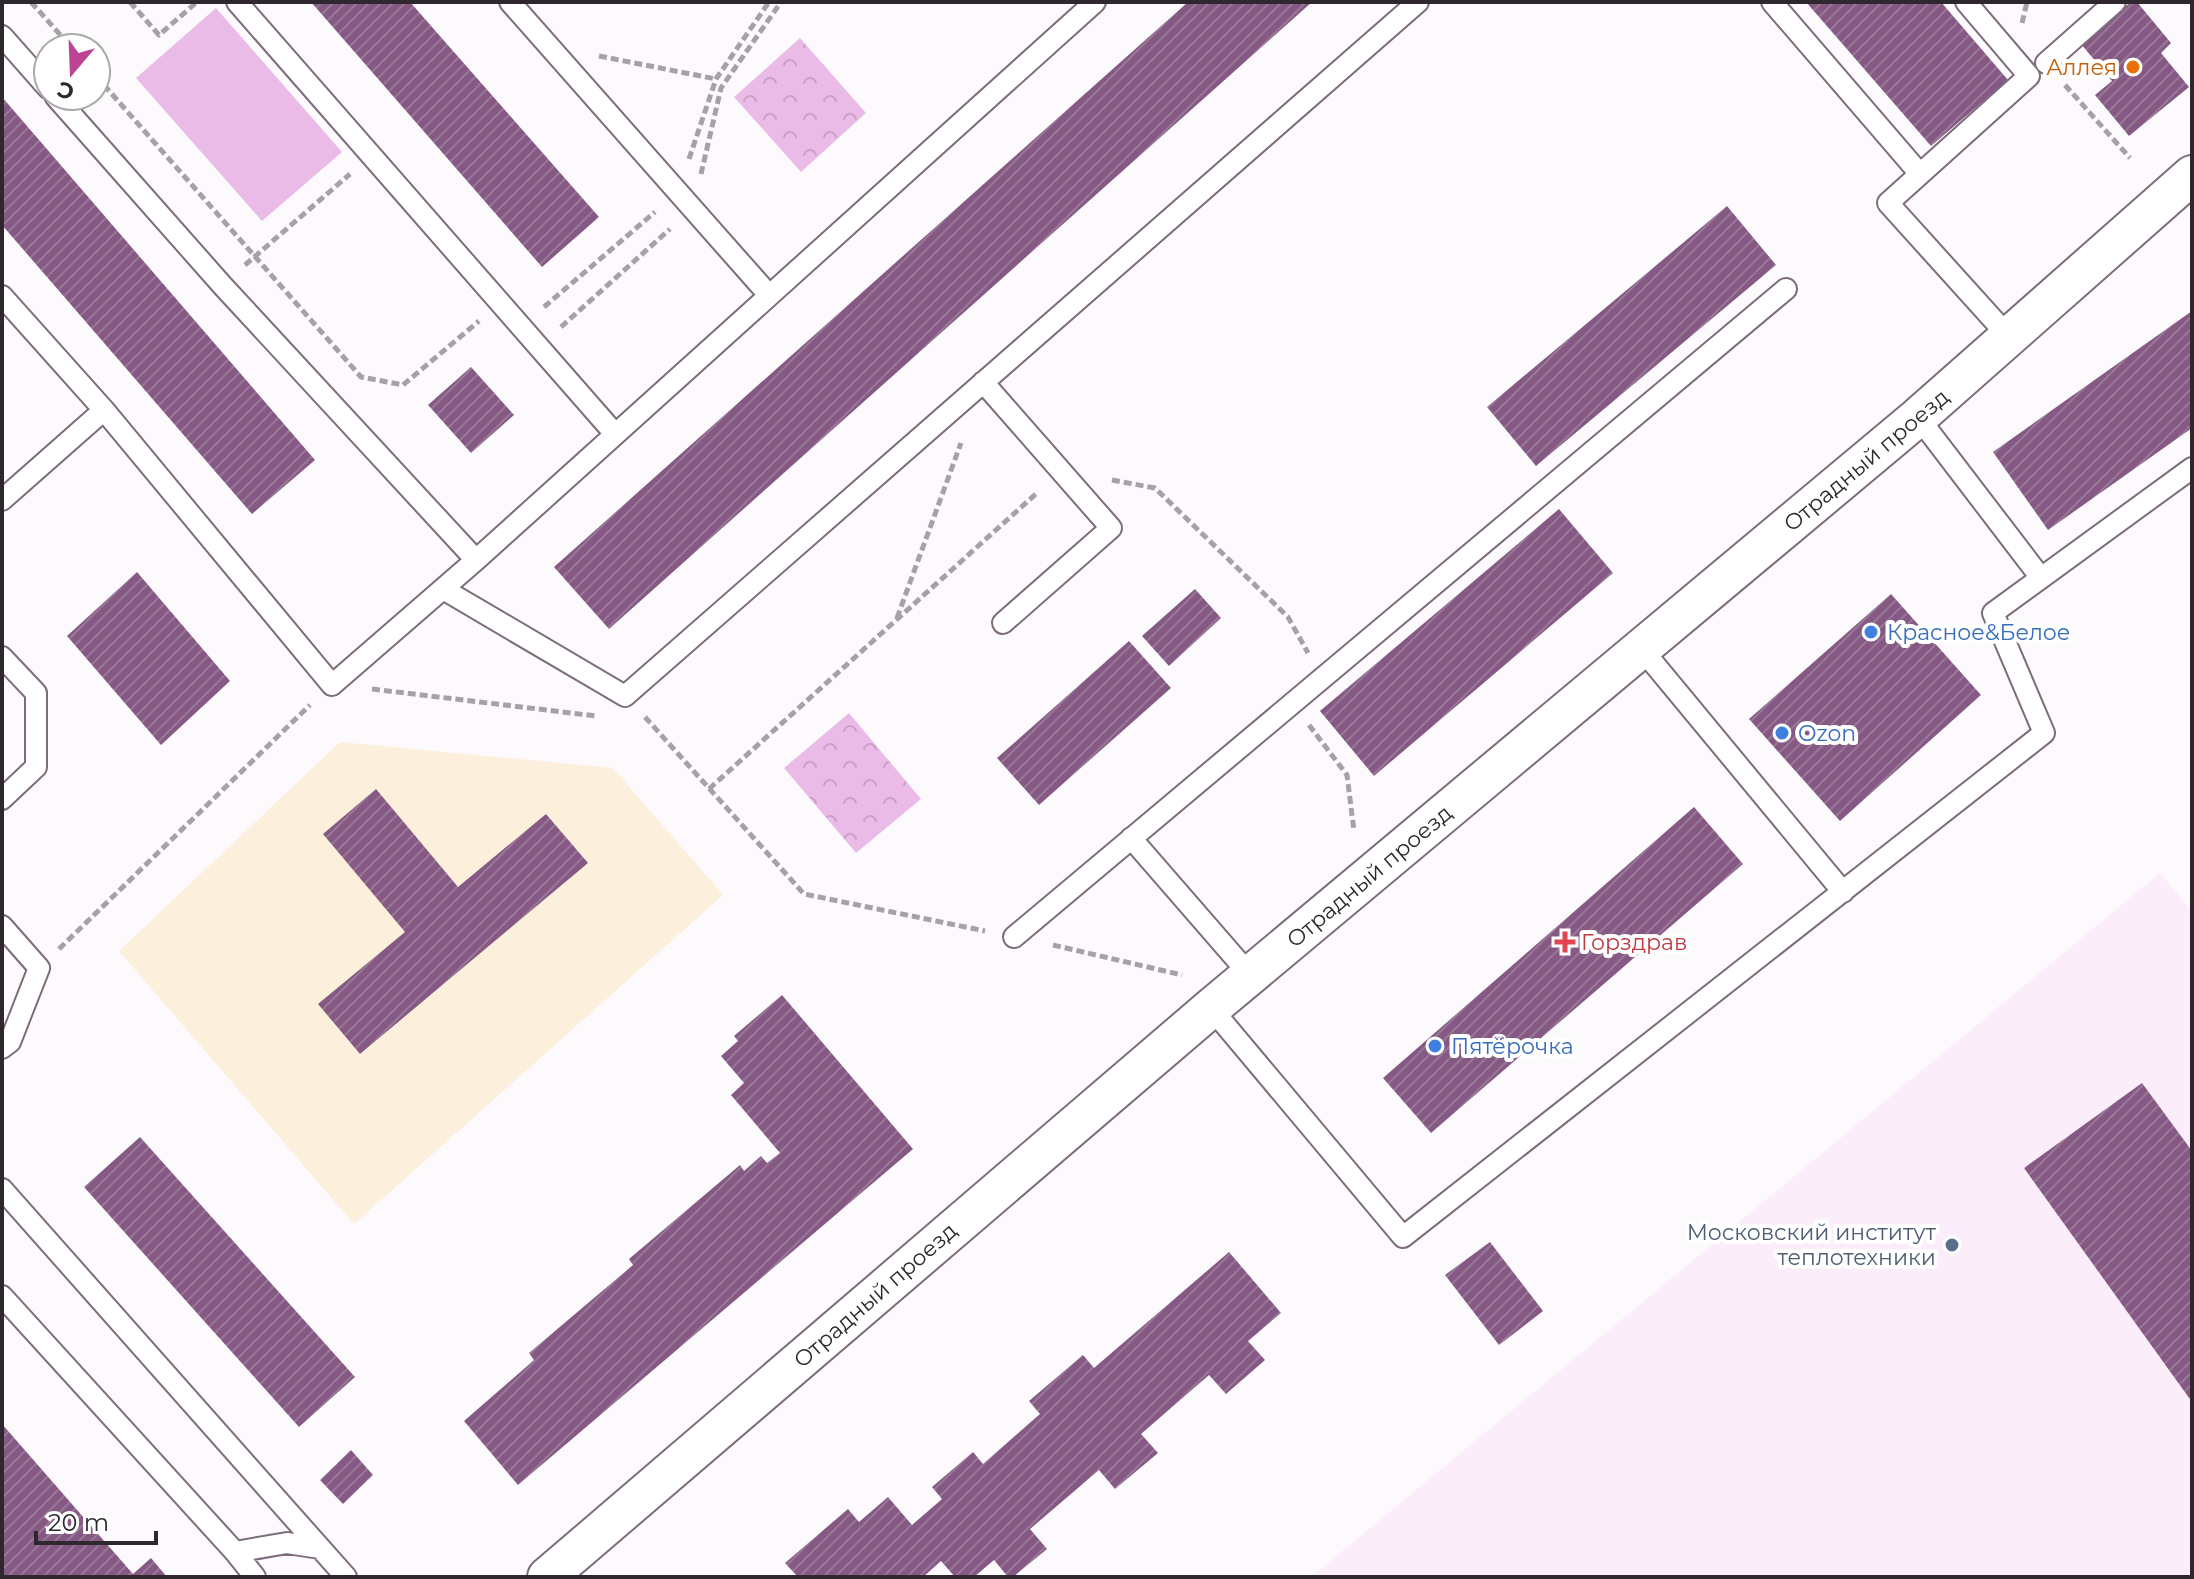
<svg xmlns="http://www.w3.org/2000/svg" width="2194" height="1579" font-family="Montserrat,sans-serif">
<defs>
<pattern id="forest-crowns" width="20" height="18" patternUnits="userSpaceOnUse" patternTransform="scale(2)"><rect width="20" height="18" fill="#ebbbe8"/><path d="M2 6a3 3 0 1 1 6 0M12 15a3 3 0 1 1 6 0" fill="none" stroke="#caa1c7"/></pattern>
<pattern id="building-hatch" width="6" height="6" patternUnits="userSpaceOnUse" patternTransform="scale(2)"><rect width="6" height="6" fill="#865984"/><path d="M-1 1l2-2M0 6l6-6M5 7l2-2" fill="none" stroke="#977796"/></pattern>
</defs>
<rect width="100%" height="100%" fill="#fdfafd"/>
<path fill="#fcedfb" d="M2160 873 2192 912V1577H1311Z"/>
<path fill="#fcefdb" d="M340 742 613 768 723 895 354 1224 119 951Z"/>
<path fill="url(#forest-crowns)" d="M800 38 866 113 801 172 734 97Z
M849 713 921 799 856 853 784 768Z"/>
<path fill="#ebbbe8" d="M216 8 342 152 262 221 136 78Z"/>
<path fill="url(#building-hatch)" d="M311 2H410L599 217 542 267Z
M1188 2H1312L609 629 554 567Z
M1806 2H1941L2008 80 1931 146Z
M2131 2H2137L2171 43 2161 53 2189 87 2129 136 2095 95 2112 81 2081 44Z
M2 97 315 460 252 514 2 225Z
M1727 206 1776 265 1536 466 1487 407Z
M2192 311V428L2048 530 1993 452Z
M471 367 514 415 471 453 428 405Z
M1559 509 1613 573 1374 776 1320 711Z
M137 572 230 681 161 745 67 636Z
M1195 589 1221 618 1169 666 1142 636Z
M1891 594 1981 695 1840 821 1749 719Z
M1129 641 1171 688 1039 805 997 758Z
M376 789 458 887 546 814 588 863 360 1054 318 1004 405 932 323 834Z
M1694 807 1743 864 1431 1133 1383 1078Z
M782 995 913 1149 518 1485 464 1421 534 1360 529 1353 633 1265 629 1259 740 1165 744 1171 761 1156 767 1163 780 1153 731 1095 744 1083 721 1056 738 1041 734 1036Z
M2142 1083 2192 1151V1402L2024 1168Z
M140 1137 355 1377 299 1427 84 1187Z
M1490 1242 1543 1311 1499 1345 1445 1275Z
M1229 1252 1281 1313 1248 1341 1265 1360 1226 1394 1209 1375 1141 1434 1158 1453 1115 1489 1099 1470 1030 1529 1047 1549 1013 1577H1008L994 1560 974 1577H955L941 1561 923 1577H798L785 1563 848 1509 859 1522 888 1497 912 1525 942 1499 932 1487 973 1452 983 1464 1040 1414 1029 1401 1083 1355 1094 1368Z
M2 1424 133 1574 151 1558 167 1577H2Z
M351 1450 373 1475 343 1504 320 1480Z"/>
<g fill="none" stroke-linecap="round" stroke-linejoin="round">
<defs>
<path id="lane" d="M237 2 615 434
M510 2 768 294
M1772 2 1920 174
M1966 2 2029 76 1888 203 2009 337
M2 36 48 88
M2046 63 2115 2
M55 96 222 285 476 560
M2 296 104 410
M983 382 1111 528 1003 623
M1918 417 2041 578
M2 500 104 410 332 685 476 560 1095 2
M443 589 625 696 1418 2
M1641 648 1843 892
M2 657 36 693V767L2 799
M1131 838 1250 975
M2 926 39 968 10 1042 2 1048
M1014 937 1786 289
M1211 1008 1403 1237 2044 733 1993 613 2192 468
M2 1189 346 1577
M2 1296 235 1552 287 1543 320 1548
M235 1552 255 1577"/>
<path id="street" d="M547 1577 1211 1008 1918 417 2192 175"/>
</defs>
<use href="#lane" stroke="#7d6d7c" stroke-width="24"/>
<use href="#street" stroke="#7d6d7c" stroke-width="42"/>
<path stroke="#a5a1a5" stroke-width="5" stroke-dasharray="8 4" stroke-linecap="butt" d="M31 2 72 48
M130 2 159 35 197 2
M2022 23 2027 2
M599 56 716 79
M96 76 361 377 403 385 479 321
M2065 85 2130 158
M689 159 716 79 769 2
M701 174 721 88 781 2
M245 265 350 174
M544 307 655 212
M561 327 670 229
M1112 480 1155 488 1288 617 1308 653
M897 618 961 443
M372 689 596 716
M645 717 804 894 985 931
M1309 725 1347 775 1354 831
M709 789 1038 492
M1053 945 1182 975
M59 949 310 705"/>
<use href="#lane" stroke="#fff" stroke-width="20"/>
<use href="#street" stroke="#fff" stroke-width="38"/>
</g>
<circle fill="#e8710a" stroke="#fff" stroke-width="3" cx="2133" cy="67" r="8"/>
<g fill="#3f7fe0" stroke="#fff" stroke-width="3">
<circle cx="1871" cy="632" r="8"/>
<circle cx="1782" cy="733" r="8"/>
<circle cx="1435" cy="1046" r="8"/>
</g>
<path fill="#e0444e" stroke="#fff" stroke-width="3" d="M1561 930h8v8h8v8h-8v8h-8v-8h-8v-8h8z"/>
<circle fill="#5c6f8a" stroke="#fff" stroke-width="3" cx="1952" cy="1245" r="8"/>
<g text-anchor="middle" stroke-width="8" stroke-linejoin="round" paint-order="stroke">
<g font-size="22" fill="#c56008" stroke="#fff" text-anchor="end">
<text x="2117" y="75">Аллея</text>
</g>
<g font-size="22" fill="#2e282e" stroke="#fff">
<text transform="translate(1866 460) rotate(-40)" y="8">Отрадный проезд</text>
<text transform="translate(1369 876) rotate(-40)" y="8">Отрадный проезд</text>
<text transform="translate(875 1295) rotate(-41)" y="8">Отрадный проезд</text>
</g>
<g font-size="22" fill="#366cbe" stroke="#fff" text-anchor="start">
<text x="1887" y="640">Красное&amp;Белое</text>
<text x="1798" y="741">Ozon</text>
<text x="1451" y="1054">Пятёрочка</text>
</g>
<g font-size="22" fill="#be3a42" stroke="#fff" text-anchor="start">
<text x="1581" y="950">Горздрав</text>
</g>
<g font-size="22" fill="#4e5e75" stroke="#fff" text-anchor="end">
<text x="1936" y="1240">Московский институт<tspan x="1936" dy="25">теплотехники</tspan></text>
</g>
</g>
<rect width="2194" height="1579" fill="none" stroke="#2e282e" stroke-width="8"/>
<g transform="translate(72 72) rotate(199)"><circle r="38" fill="#ffffff" stroke="#aba9ab" stroke-width="2"/>
<path d="M0-6L14 30L0 20L-14 30Z" fill="#bd4395"/>
<text y="-12" font-size="22" font-weight="bold" text-anchor="middle" fill="#2e282e">С</text>
</g>
<path d="M36 1531v12h120v-12" fill="none" stroke="#2e282e" stroke-width="4"/>
<text x="48" y="1531" font-size="24" fill="#2e282e" stroke="#ffffff" stroke-width="6" paint-order="stroke">20 m</text>
</svg>
